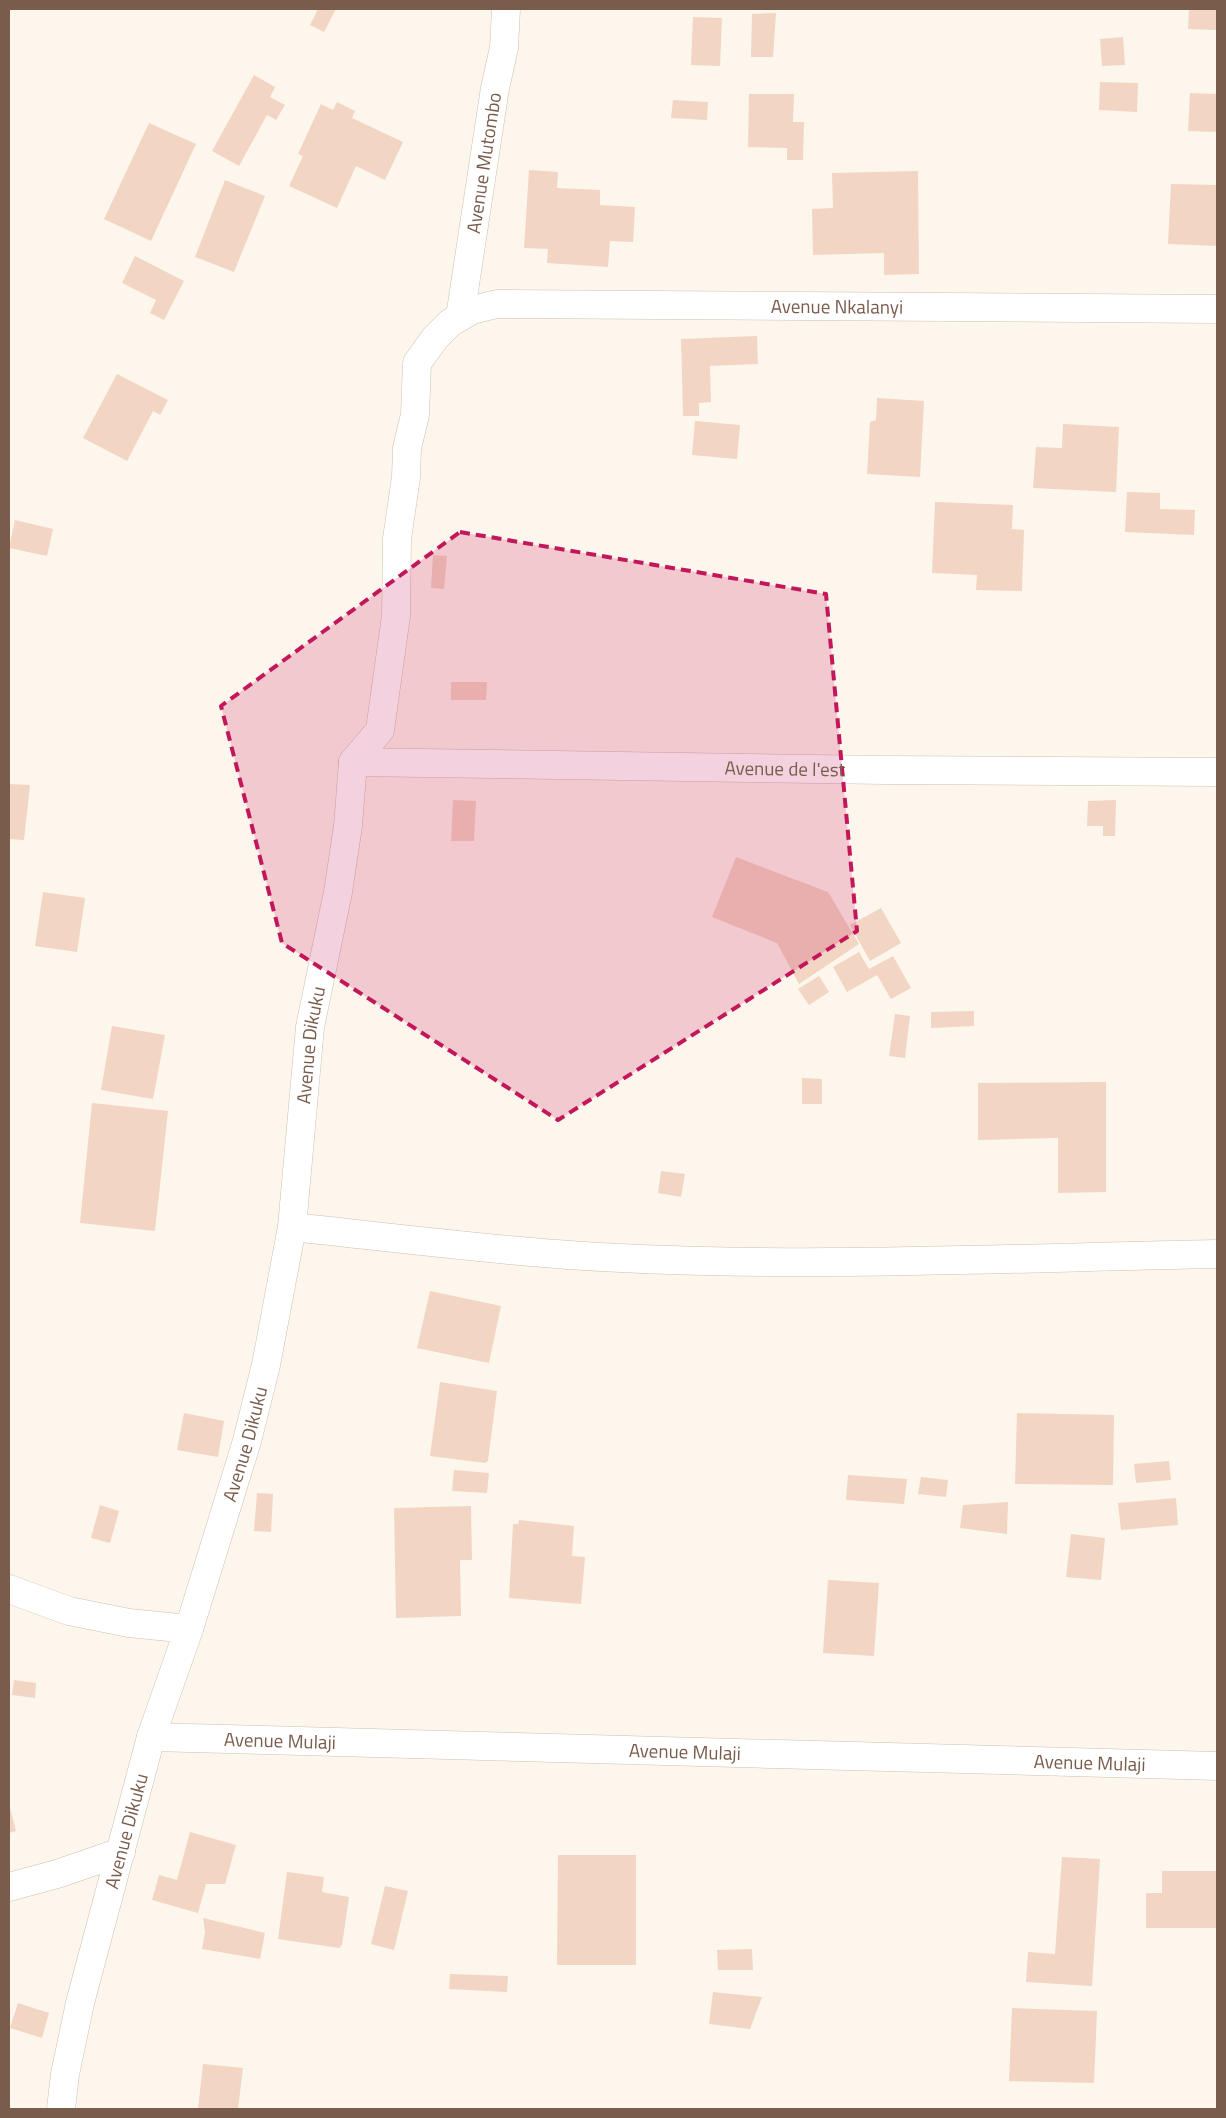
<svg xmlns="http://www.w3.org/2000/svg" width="1226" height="2118" font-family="'Titillium Web',sans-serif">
<rect width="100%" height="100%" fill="#fdf6ec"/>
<path fill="#f3d5c3" d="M318 9H336L324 32 310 25Z
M1189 9H1217V30L1188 29Z
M776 13 773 57H751L752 14Z
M693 17 722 18 720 66 691 65Z
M1123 37 1125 65 1102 66 1100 39Z
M254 75 275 87 270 97 285 105 276 120 267 115 239 166 212 151Z
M1100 82 1138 83 1137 112 1099 110Z
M1190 93 1217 94V132L1188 131Z
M749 94H794L793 122H804L803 160H787V148L748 147Z
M673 100 708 102 707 120 671 118Z
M337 102 355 111 352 118 403 142 385 180 356 166 337 208 289 186 303 156 298 154 321 104 333 110Z
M149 123 196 144 151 241 104 219Z
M529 170 558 172 557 188 600 190V205L635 207 633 242 610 241 608 267 547 263 548 249 524 248Z
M918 171 919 274 884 275V253L813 255 812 209 833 208 832 173Z
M225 180 265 196 234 272 195 257Z
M1171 184 1217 185V246L1168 244Z
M135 256 184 281 164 320 150 313 156 300 122 283Z
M757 336 758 364 710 366 711 402 699 403V416H683L681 339Z
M117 374 168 400 160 415 153 411 127 461 83 438Z
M877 398 924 401 920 477 867 474 870 422 876 420Z
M695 421 740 425 737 459 692 455Z
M1063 424 1119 427 1116 492 1033 488 1036 447 1062 448Z
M1127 492 1160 493V509L1195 510 1194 535 1125 532Z
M935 502 1013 505 1012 529 1024 530 1022 591 976 590 977 575 932 573Z
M15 520 53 529 47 556 9 548Z
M433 555 447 556 444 589 431 588Z
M451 682H487L486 700H451Z
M9 784 30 785 24 840 9 839Z
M453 800 476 801 474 841H451Z
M1116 800 1115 836H1103V826H1087L1088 801Z
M736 857 828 892 859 944 799 984 777 943 712 917Z
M43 892 85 898 77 952 35 946Z
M881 908 901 943 870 961 850 925Z
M859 952 869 969 893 956 911 988 891 999 877 975 847 992 833 967Z
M819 976 829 992 809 1005 798 989Z
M974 1011V1026L931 1028V1012Z
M895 1014 910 1016 905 1058 889 1056Z
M112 1026 165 1035 153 1099 101 1090Z
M802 1078 822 1079V1104H802Z
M1106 1082V1192L1058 1193V1138L978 1140V1083Z
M92 1103 168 1111 155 1231 80 1223Z
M661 1171 685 1174 681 1197 658 1193Z
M430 1291 501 1306 489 1363 417 1348Z
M440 1382 497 1391 488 1461 485 1463 430 1456Z
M184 1413 224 1421 218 1457 177 1450Z
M1017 1413 1114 1415 1113 1485 1015 1484Z
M1169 1461 1171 1480 1136 1483 1134 1464Z
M454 1470 489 1473 487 1493 452 1491Z
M848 1475 907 1479 904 1504 846 1500Z
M921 1477 948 1480 946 1497 918 1494Z
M257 1493 273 1494 271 1532 254 1531Z
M1176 1498 1178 1525 1121 1530 1118 1503Z
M1008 1502 1007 1534 960 1528 963 1505Z
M100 1505 119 1511 110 1543 91 1538Z
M471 1506 472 1560H460L461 1616 396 1618 394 1508Z
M519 1520 574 1526 572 1556 585 1557 581 1604 509 1598 513 1524H518Z
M1071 1534 1105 1538 1101 1580 1066 1577Z
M828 1580 879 1583 874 1656 823 1653Z
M14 1680 36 1683 35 1698 12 1695Z
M9 1804 16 1831 9 1833Z
M190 1832 236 1845 225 1884H206L198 1913 152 1900 159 1875 177 1880Z
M558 1855H636V1965H557Z
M1062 1857 1100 1859 1092 1986 1026 1982 1028 1952 1055 1954Z
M1162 1871H1217V1928H1146V1893H1162Z
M287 1872 324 1877 322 1892 349 1897 342 1945 339 1948 278 1939Z
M385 1886 408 1891 394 1950 371 1944Z
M203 1918 265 1933 260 1959 202 1949 205 1933Z
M752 1949 753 1970H718L717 1950Z
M450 1974 508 1976 507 1992 449 1989Z
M713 1992 762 1997 750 2029 709 2024Z
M18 2003 49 2013 42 2038 10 2028Z
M1012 2008 1097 2011 1094 2083 1009 2081Z
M203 2064 243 2068 238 2109H198Z"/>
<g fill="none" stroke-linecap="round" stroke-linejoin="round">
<defs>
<g id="minor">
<path id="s1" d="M460 317 495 88 504 48 506 9"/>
<path id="s2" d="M353 762 380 730 396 616 397 539 406 477 407 448 415 415 417 363 435 338 450 323 472 310 497 304 1217 309"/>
<path id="s3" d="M353 762 885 770 1217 772"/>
<path d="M292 1227C389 1237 486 1250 584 1256 794 1269 1007 1258 1217 1254"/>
<path d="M9 1589 69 1611 129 1623 189 1629"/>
<path id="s4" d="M151 1737 1217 1766"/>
<path d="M9 1887 57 1874 121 1852"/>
<path id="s5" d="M61 2109 65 2074 80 2003 151 1737 189 1629 247 1441 266 1365 292 1227 310 1027 338 892 348 826 353 762"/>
</g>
</defs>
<use href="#minor" stroke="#d1beb0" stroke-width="29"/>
<use href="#minor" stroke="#fff" stroke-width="28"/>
</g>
<path fill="#c2185b" fill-opacity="0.2" stroke="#c2185b" stroke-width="4" stroke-dasharray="10 6" stroke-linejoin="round" d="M460 532 826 594 857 931 558 1120 282 943 221 706Z"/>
<g text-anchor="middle" stroke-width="4" stroke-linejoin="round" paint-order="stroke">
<g font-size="19" fill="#7a5c4d" stroke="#fffaf3">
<text dy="7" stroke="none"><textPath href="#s1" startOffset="156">Avenue Mutombo</textPath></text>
<text dy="7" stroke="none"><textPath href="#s2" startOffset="855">Avenue Nkalanyi</textPath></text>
<text dy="7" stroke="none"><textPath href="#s3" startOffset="432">Avenue de l'est</textPath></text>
<text dy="7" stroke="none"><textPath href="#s5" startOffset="1096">Avenue Dikuku</textPath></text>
<text dy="7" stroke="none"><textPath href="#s5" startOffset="691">Avenue Dikuku</textPath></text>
<text dy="7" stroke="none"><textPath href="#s4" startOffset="129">Avenue Mulaji</textPath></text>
<text dy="7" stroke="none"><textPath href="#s4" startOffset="534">Avenue Mulaji</textPath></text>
<text dy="7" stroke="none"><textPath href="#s4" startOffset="939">Avenue Mulaji</textPath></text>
<text dy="7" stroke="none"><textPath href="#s5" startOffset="286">Avenue Dikuku</textPath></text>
</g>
</g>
<rect width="1226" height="2118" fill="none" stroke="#7a5c4d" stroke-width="20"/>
</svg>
